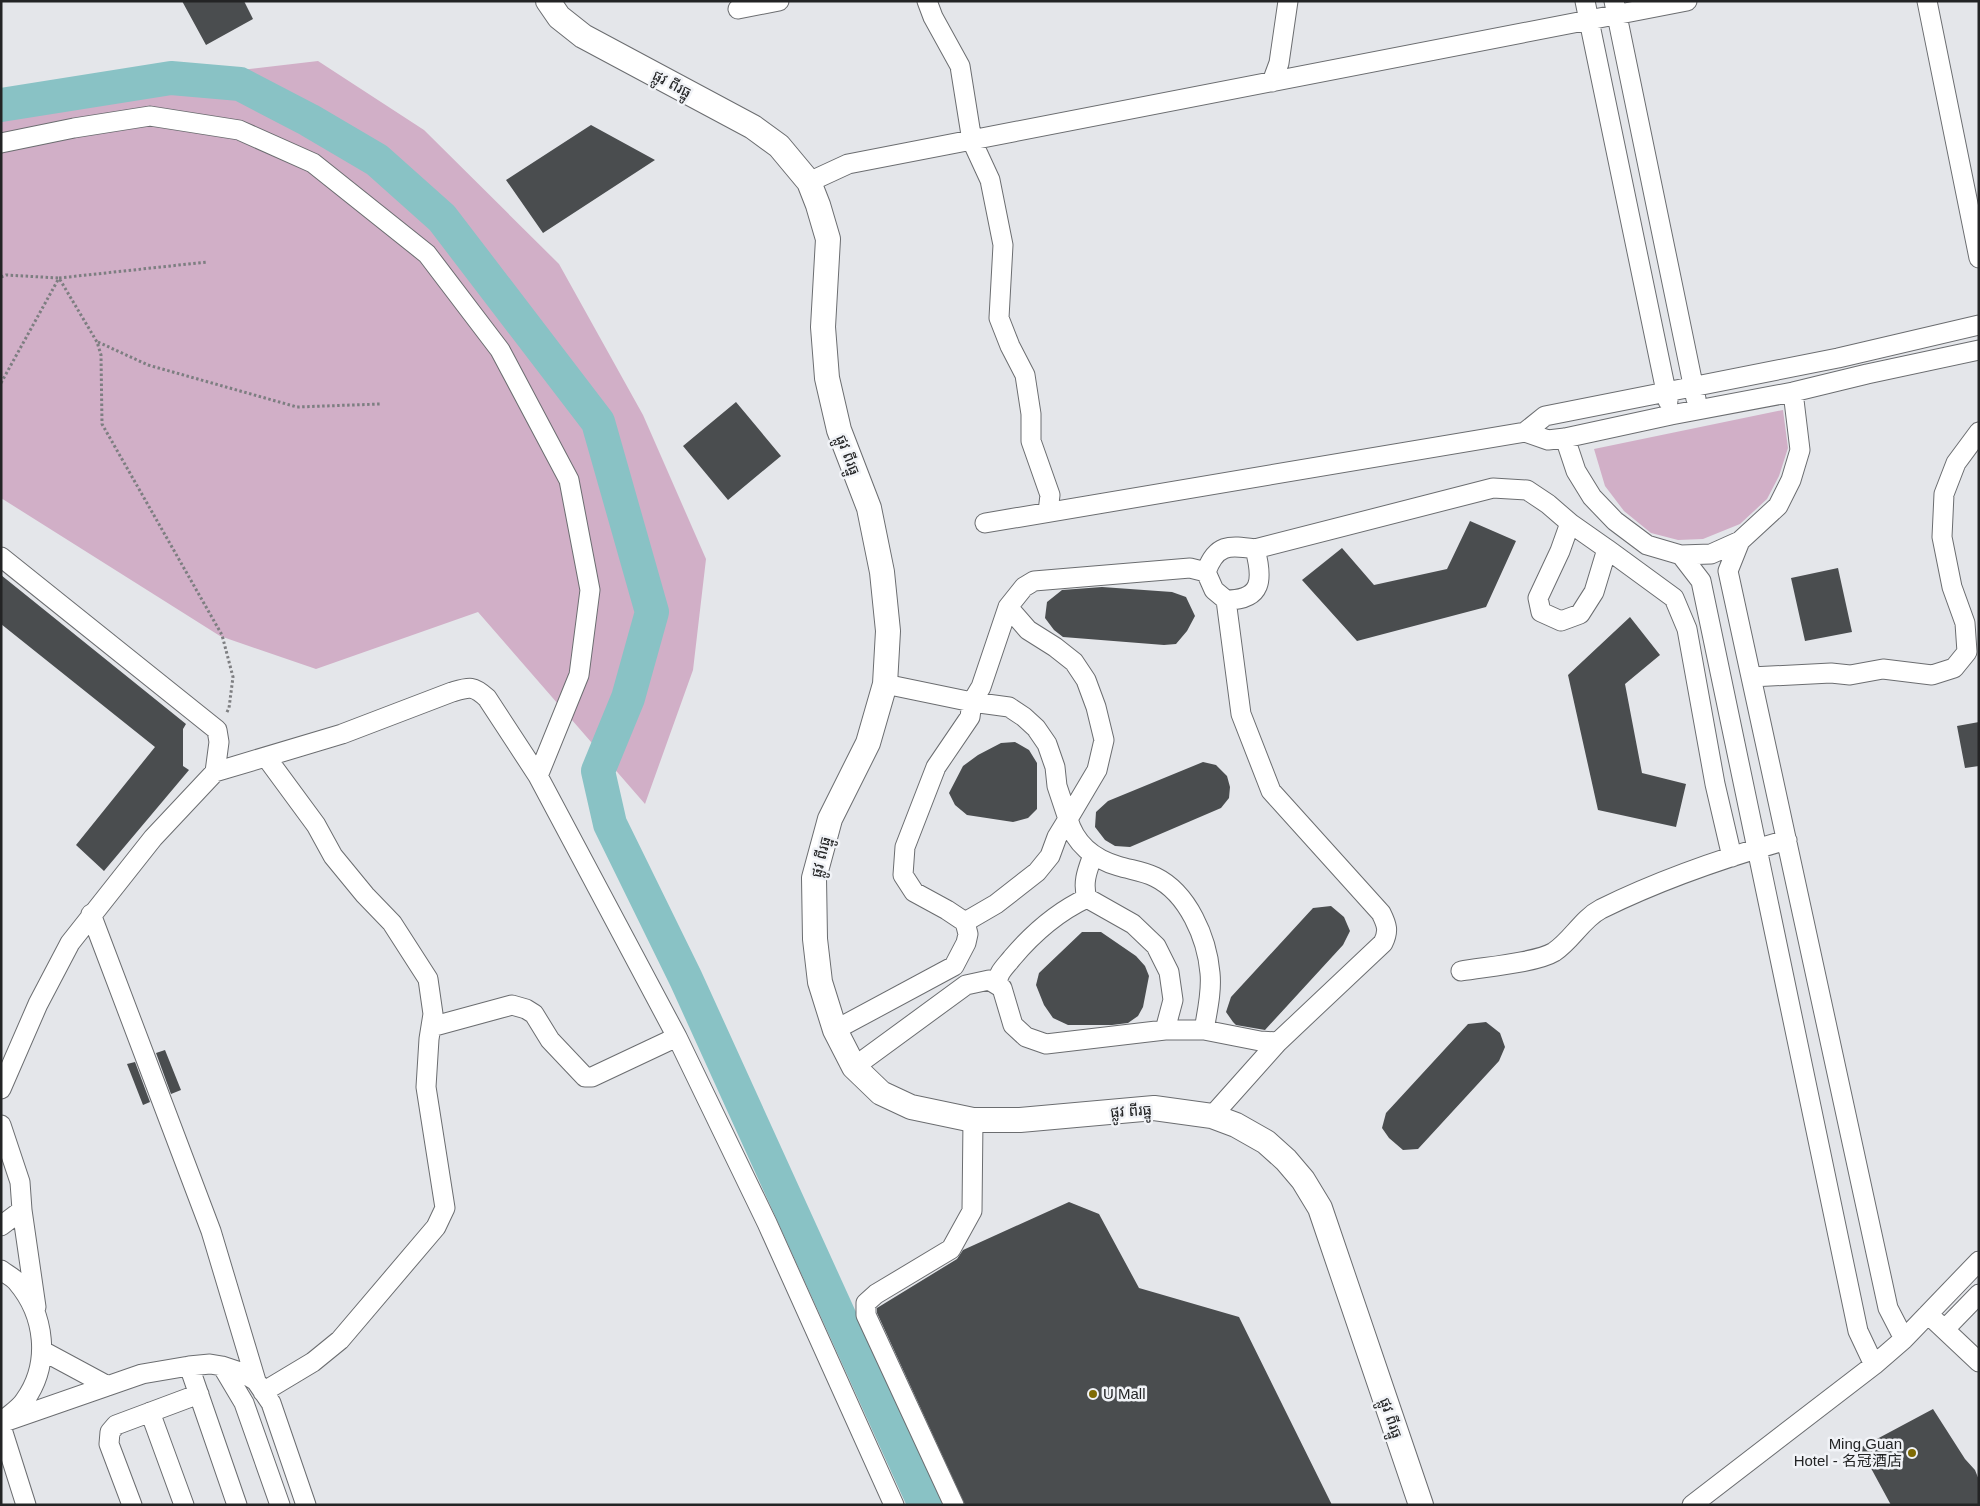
<svg xmlns="http://www.w3.org/2000/svg" width="1980" height="1506" font-family="Helvetica,'Noto Sans SC','Noto Sans Khmer',sans-serif">
<rect width="100%" height="100%" fill="#e4e6ea"/>
<path fill="#d1afc7" d="M318 61 424 130 559 264 643 415 706 559 693 670 645 804 478 612 316 669 220 636 1 498V105L171 78Z
M1783 410 1788 448 1779 476 1767 499 1740 524 1703 539 1678 540 1651 533 1624 511 1605 486 1594 449Z"/>
<g fill="none" stroke-linecap="round" stroke-linejoin="round">
<path stroke="#89c2c5" stroke-width="34" d="M1 105 171 78 240 84 309 120 377 160 442 218 598 422 652 612 628 698 598 771 610 824 686 979 925 1505"/>
</g>
<path fill="#4a4d4f" d="M182 1H244L253 19 206 45Z
M591 125 655 160 543 233 506 180Z
M736 402 781 456 728 500 683 446Z
M1470 521 1516 541 1486 607 1357 641 1302 580 1342 548 1374 585 1447 569Z
M1838 568 1852 632 1805 641 1791 578Z
M1 575 186 724 183 729V766L189 770 104 871 76 845 155 747 1 624Z
M1102 587 1172 592 1186 597 1195 616 1187 631 1176 644 1164 645 1063 637 1054 630 1045 618 1047 602 1062 590Z
M1630 617 1660 655 1625 684 1642 773 1686 784 1676 827 1598 810 1568 675Z
M1979 722V766L1965 768 1957 726Z
M1015 742 1029 750 1037 763V809L1028 818 1013 822 967 815 955 805 949 793 963 766 978 755 1001 743Z
M1203 762 1216 765 1227 776 1230 787 1229 798 1221 808 1130 847 1115 846 1105 840 1095 827 1096 812 1108 801Z
M1331 906 1344 917 1350 931 1343 945 1265 1030 1236 1025 1233 1022 1226 1012 1231 997 1313 908Z
M1082 932H1101L1136 956 1145 966 1149 976 1143 1007 1138 1016 1128 1023 1112 1025H1068L1053 1018 1044 1005 1036 985 1039 973Z
M1486 1022 1500 1033 1505 1047 1499 1061 1418 1149 1403 1150 1389 1138 1382 1128 1386 1113 1468 1024Z
M165 1050 181 1090 171 1094 156 1053Z
M135 1062 150 1102 143 1105 127 1064Z
M1069 1202 1099 1214 1139 1288 1239 1317 1332 1505H965L877 1313V1308L957 1259 963 1250Z
M1933 1409 1965 1459 1975 1470 1979 1480V1505H1891L1860 1448Z"/>
<g fill="none" stroke-linecap="round" stroke-linejoin="round">
<defs>
<path id="minor" d="M927 1 933 17 960 66 972 141 990 180 1003 245 999 318 1010 346 1025 375 1031 414V441L1050 495 1048 512
M1585 1 1668 401
M1614 1 1696 399
M1927 1 1979 258
M738 9 779 1
M1272 82 1279 63 1288 1
M1 143 74 128 150 116 239 130 313 163 427 254 500 350 569 480 590 590 579 675 538 776
M809 182 848 164 1687 1
M1525 432 1548 440 1565 438 1671 415 1793 392 1867 374 1979 350
M1565 438 1576 471 1592 497 1615 521 1647 545 1681 555 1711 554 1740 541 1778 506 1791 480 1800 450 1793 392
M985 523 1525 432 1545 416 1838 358 1979 325
M1740 541 1728 571 1888 1308 1904 1339
M1255 549 1493 488 1527 490 1548 504 1570 523 1560 551 1538 598 1541 612 1561 621 1580 614 1594 592 1607 549 1570 523
M1607 549 1674 598 1687 629 1715 784 1732 857
M1681 555 1701 581 1858 1331 1874 1365
M1 557 217 730 219 742 215 772
M1206 572C1216 544 1229 545 1255 549 1263 579 1263 600 1226 600
M1008 607 1028 630 1055 647 1074 662 1086 680 1096 707 1104 740 1097 770 1068 819C1075 844 1094 859 1118 866 1131 870 1143 871 1155 877 1188 893 1207 938 1210 973 1212 992 1207 1012 1204 1030
M1751 677 1831 673 1850 675 1883 669 1932 675 1954 668 1967 652 1965 623 1952 587 1942 537 1944 494 1956 463 1979 432
M885 684 972 702 1009 707 1024 717 1036 728 1047 744 1055 767 1057 786 1068 819 1057 837 1050 856 1037 872 996 904 965 922
M1093 855C1088 869 1082 882 1087 898L1133 924 1156 946 1169 972 1173 1000 1165 1030
M91 914 211 1231 256 1381
M1461 971C1483 967 1536 963 1554 952 1572 940 1582 919 1601 909 1660 880 1723 858 1787 840
M997 984C998 972 1005 967 1012 958 1034 932 1057 912 1087 898
M431 1027 512 1005 526 1009 534 1014 550 1040 585 1077H592L677 1037
M835 1030 954 966 966 943 968 934 965 922 947 910 914 892 903 875 905 847 936 767 970 717 972 702 981 687 1008 607 1024 587 1034 581 1190 568 1206 572 1214 590 1226 600 1241 714 1271 791 1381 913C1387 925 1389 931 1383 943L1278 1042 1212 1116
M854 1067 966 985 989 980 1002 988 1013 1025 1026 1037 1046 1044 1165 1030H1204L1260 1041 1278 1042
M1 1089 38 1004 70 943 153 838 215 772 342 734 452 692C469 687 473 685 487 698L538 776 677 1037 767 1223 894 1505
M1 1125 20 1182 22 1210 1 1226
M22 1210 36 1307
M1 1270C6 1274 13 1277 17 1282 45 1315 51 1363 25 1400 21 1407 12 1413 6 1418
M1928 1314 1979 1362
M1945 1329 1979 1294
M43 1351 108 1386
M189 1366 237 1505
M222 1366 244 1403 280 1505
M263 1392 313 1362 340 1340 436 1227 445 1208 426 1087 429 1039 433 1014 428 979 392 923 365 895 333 856 316 825 266 757
M150 1412 184 1505
M1 1423 142 1374 189 1366 210 1364 222 1366 243 1373 256 1381 271 1403 306 1505
M1 1426 26 1505
M132 1505 109 1444 110 1432 116 1425 199 1394
M954 1505 866 1315V1303L876 1294 951 1249 972 1211 973 1120
M1692 1505 1874 1365 1904 1339 1979 1261"/>
<path id="major" d="M548 1 559 17 583 36 753 127 779 146 809 182 818 205 828 239 823 327 827 378 839 430 869 508 882 572 888 631 885 684 868 743 830 819 814 878 815 939 820 982 835 1030 854 1067 881 1093 911 1107 973 1120H1020L1154 1108 1212 1116 1236 1125 1266 1142 1286 1160 1303 1180 1320 1208 1421 1505"/>
</defs>
<use href="#minor" stroke="#6b6d70" stroke-width="21"/>
<use href="#major" stroke="#6b6d70" stroke-width="26"/>
<path stroke="#7d7e81" stroke-width="3" stroke-dasharray="2.5 2.5" stroke-linecap="butt" d="M1 277 6 275 59 278 97 342 101 355 102 424 222 635 233 677 229 708 226 714
M98 342 148 365 297 407 380 404
M1 383 59 278 207 262"/>
<use href="#minor" stroke="#fff" stroke-width="19"/>
<use href="#major" stroke="#fff" stroke-width="24"/>
</g>
<g fill="#7f6b05" stroke="#f1f3f7" stroke-width="2">
<circle cx="1093" cy="1394" r="5"/>
<circle cx="1912" cy="1453" r="5"/>
</g>
<g text-anchor="middle" stroke-width="5" stroke-linejoin="round" paint-order="stroke">
<g font-size="15" fill="#232425" stroke="#f1f3f7">
<text transform="translate(672 84) rotate(28)" y="5">ផ្លូវ ពីរធ្នូ</text>
<text transform="translate(848 455) rotate(69)" y="5">ផ្លូវ ពីរធ្នូ</text>
<text transform="translate(821 857) rotate(-76)" y="5">ផ្លូវ ពីរធ្នូ</text>
<text transform="translate(1131 1111) rotate(-4)" y="5">ផ្លូវ ពីរធ្នូ</text>
<text transform="translate(1391 1418) rotate(71)" y="5">ផ្លូវ ពីរធ្នូ</text>
</g>
<g font-size="15" fill="#232425" stroke="#f1f3f7" text-anchor="start">
<text x="1103" y="1399">U Mall</text>
<text x="1902" y="1449" text-anchor="end">Ming Guan<tspan x="1902" dy="17">Hotel - 名冠酒店</tspan></text>
</g>
</g>
<rect width="1980" height="1506" fill="none" stroke="#232425" stroke-width="5"/>
</svg>
